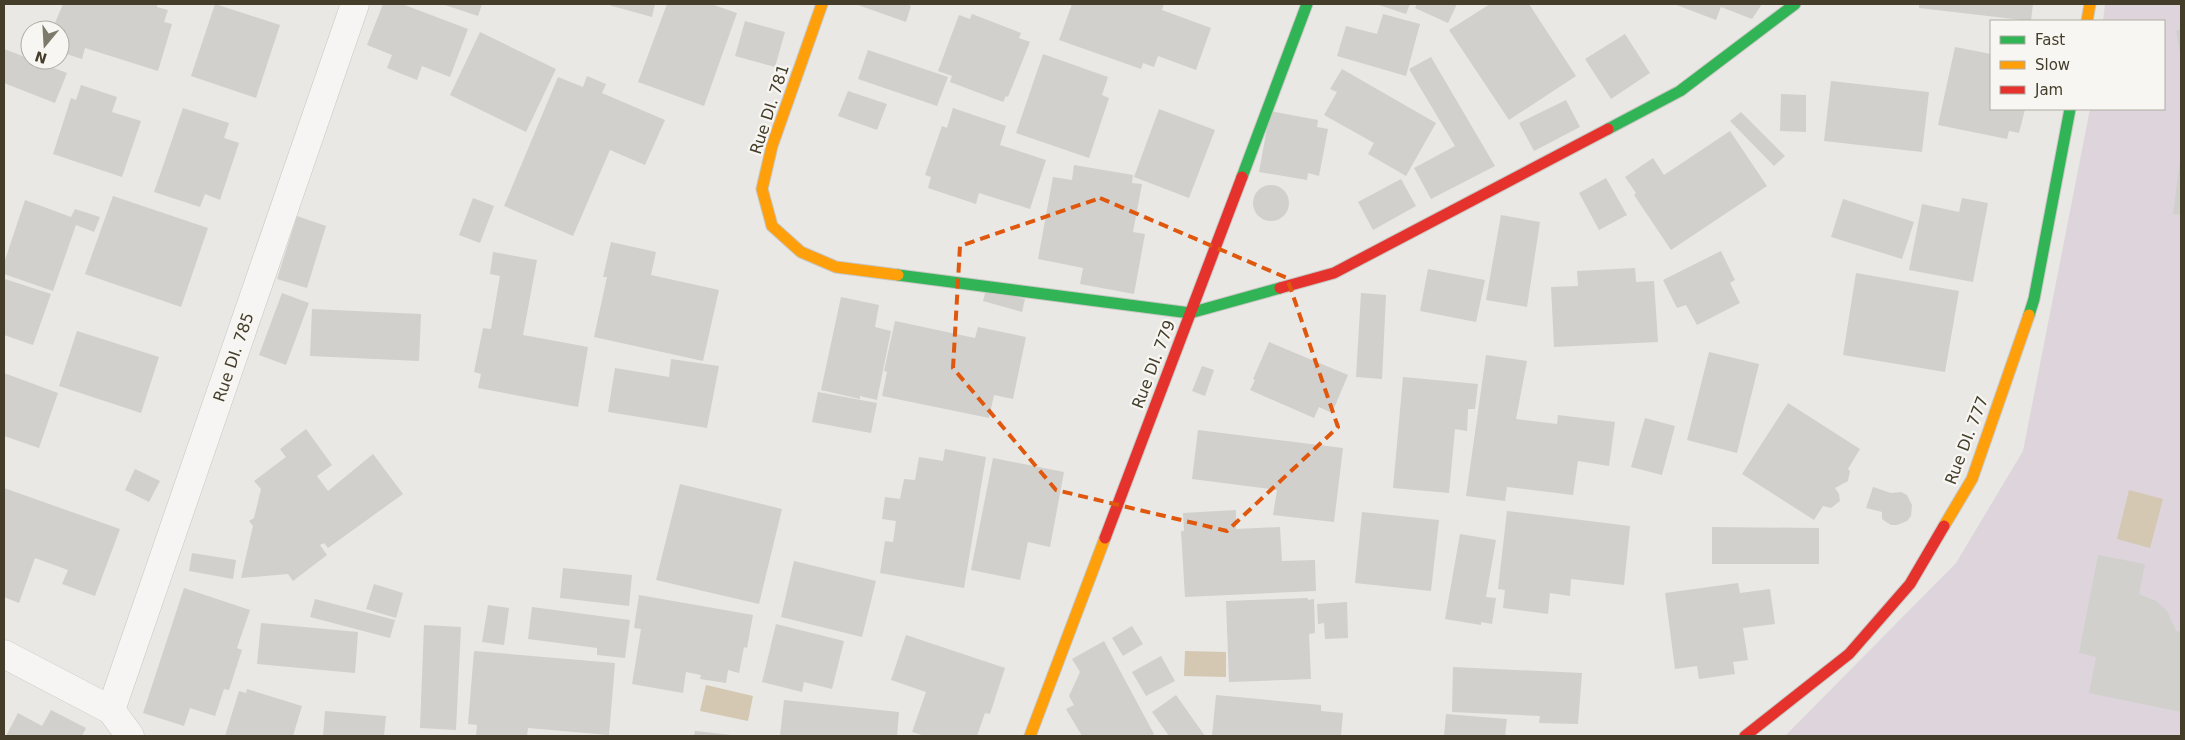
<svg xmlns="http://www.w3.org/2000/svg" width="2185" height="740" font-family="'DejaVu Sans',sans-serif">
<rect width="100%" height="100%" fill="#e9e8e4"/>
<path fill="#ddd4dc" d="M2105 4H2181V736H1785L1956 563 2023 451 2090 109H2164V21H2103Z"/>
<path fill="#d4c8b2" d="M2129 490 2163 499 2150 548 2117 539Z
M1185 651 1226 652V677L1184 676Z
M706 685 753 696 748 721 700 711Z"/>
<path fill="#d1d0cc" d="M63 4H157V7L168 10 164 22 172 24 158 71 85 48 82 59 60 52V30H52Z
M215 4 280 25 256 98 191 76Z
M383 4H402L468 29 450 77 422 66 417 80 387 68 392 55 367 45Z
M442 4H482L478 16Z
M605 4H655L652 17Z
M667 4H711L737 13 704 106 638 82Z
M855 4H906L911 6 906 22Z
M1072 4H1164L1162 10 1211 28 1196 70 1158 56 1154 67 1143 63 1141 69 1059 40Z
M1376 4H1410L1406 14Z
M1417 4H1457L1448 23 1415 8Z
M1490 4H1529L1576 76 1509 120 1449 30Z
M1674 4H1762L1752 19 1721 7 1716 20Z
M1919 4H2033L2031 21 1919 8Z
M972 14 1021 33 1019 38 1030 42 1008 97 1006 96 1003 102 950 82 952 76 938 71 959 15 970 19Z
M1383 14 1420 24 1406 76 1337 56 1346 26 1377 34Z
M745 21 785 32 775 67 735 56Z
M2181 29V52H2180L2176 31Z
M480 32 556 69 526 132 450 95Z
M1625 34 1650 73 1611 99 1585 59Z
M1955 47 1991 54V109H2025L2019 133 2009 131 2007 139 1938 125Z
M4 49 67 73 55 103 4 83Z
M868 50 948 77 937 106 858 79Z
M1043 54 1108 77 1102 95 1109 98 1089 158 1016 133Z
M1431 57 1495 166 1431 199 1414 168 1455 146 1409 69Z
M1342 69 1436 123 1406 176 1368 154 1374 143 1324 115 1337 92 1330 89Z
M587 76 606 84 602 93 665 120 645 165 610 150 573 236 504 206 558 77 583 87Z
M1831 81 1929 92 1922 152 1824 141Z
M81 85 117 97 112 112 141 121 122 177 53 154 71 98 76 100Z
M848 91 887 104 877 130 838 116Z
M1781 94 1806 95V132L1780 131Z
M1566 100 1580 127 1534 151 1519 123Z
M183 108 229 123 224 138 239 143 220 200 205 194 200 207 154 192Z
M953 108 1006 126 1000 145 1046 160 1030 209 979 193 976 204 928 188 931 177 925 175 942 126 947 128Z
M1159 109 1215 130 1189 198 1134 177Z
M1270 111 1318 120 1317 127 1328 129 1319 176 1308 173 1307 180 1259 172Z
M1741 112 1785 156 1774 166 1730 121Z
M1730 131 1767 186 1671 250 1634 195 1636 193 1625 177 1653 158 1664 175Z
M2180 161H2181V215L2173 214Z
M1074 165 1133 175 1132 183 1142 184 1133 232 1145 234 1134 294 1080 284 1083 268 1038 259 1053 177 1072 180Z
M1606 178 1627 215 1599 230 1579 193Z
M1401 179 1416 206 1373 230 1358 202Z
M1253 203a18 18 0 1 1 36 0a18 18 0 1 1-36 0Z
M113 196 208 228 181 307 85 274Z
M473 198 494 206 480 243 459 235Z
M1962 198 1988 203 1973 282 1909 270 1922 204 1959 212Z
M1843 199 1914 222 1902 259 1831 237Z
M25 200 71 217 75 209 100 217 94 232 76 225 53 291 4 274V263Z
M1501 215 1540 222 1527 307 1486 300Z
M297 216 326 226 307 288 277 279Z
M611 242 656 252 651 275 719 290 703 361 594 337 607 277H603Z
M1721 251 1735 280 1730 283 1740 303 1697 325 1686 305 1677 308 1663 280Z
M493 252 537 260 523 335 588 347 578 407 478 388 481 374 474 372 483 328 491 329 500 276 490 274Z
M1635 268 1636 282 1654 281 1658 342 1554 347 1551 287 1578 286 1577 271Z
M1428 269 1485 280 1476 322 1420 311Z
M1856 273 1959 291 1945 372 1843 355Z
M5 279 51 294 33 345 4 335Z
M986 289 1025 299 1022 312 983 301Z
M282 293 309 303 286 365 259 355Z
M1361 293 1386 295 1382 379 1356 377Z
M841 297 879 305 875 327 891 331 877 400 860 396V399L821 390Z
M312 309 421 314 419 361 310 356Z
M895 321 975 338 978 327 1026 337 1013 399 994 395 989 418 882 396 887 372 884 371Z
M77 331 159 357 141 413 59 386Z
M1269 342 1348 375 1332 413 1319 407 1314 418 1250 390 1255 380 1253 379Z
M1709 352 1759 364 1737 453 1687 440Z
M1486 355 1527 361 1516 419 1557 424 1558 415 1615 422 1609 466 1578 461 1573 495 1507 487 1505 501 1466 496Z
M671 359 719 366 707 428 608 412 615 368 669 377Z
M1202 366 1214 370 1205 396 1192 391Z
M4 373 58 393 39 448 4 436Z
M1403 377 1478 384 1475 409H1468L1467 431 1455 429 1449 493 1393 488Z
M818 392 877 403 871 433 812 422Z
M1788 403 1860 449 1848 469 1850 471 1848 481 1835 488 1839 494 1840 501 1831 508 1823 506 1814 520 1742 474Z
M1645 418 1675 426 1662 475 1631 467Z
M306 429 332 465 317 476 328 491 373 454 403 494 328 548 324 543 320 545 327 555 293 581 288 574 241 578 253 526 249 521 254 518 261 489 254 481 286 457 280 449Z
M1198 430 1343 448 1334 522 1273 515 1277 490 1192 479Z
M945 449 986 457 964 588 880 573 885 541 893 542 896 521 882 519 885 497 900 499 904 479 915 480 919 457 943 461Z
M993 458 1064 472 1050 547 1028 542 1020 580 971 570Z
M135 469 160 481 149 502 125 490Z
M680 484 782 509 759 604 656 580Z
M1873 487 1891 493 1901 492 1907 495 1912 505 1911 516 1907 521 1897 525H1891L1882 519V512L1866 508Z
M4 488 120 529 95 596 62 584 68 570 35 558 19 603 4 597Z
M1236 510V529L1280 527 1282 561 1315 560 1316 591 1185 597 1181 531H1184L1183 513Z
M1507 511 1630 526 1624 585 1571 579 1570 596 1550 593 1548 614 1503 608 1505 590 1498 589Z
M1362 512 1439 520 1431 591 1355 583Z
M1712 527 1819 528V564H1712Z
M1460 534 1496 540 1486 597 1496 598 1492 624 1481 622V625L1445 619Z
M192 553 236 560 233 579 189 571Z
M2098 555 2145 564 2139 594 2156 601 2167 611 2176 631 2181 632V712L2089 693 2096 657 2079 653Z
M794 561 876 581 862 637 781 617Z
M563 568 632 575 629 606 560 598Z
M1738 583 1740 593 1770 589 1775 624 1743 628 1748 660 1733 662 1735 674 1699 679 1697 666 1675 669 1665 593Z
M374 584 403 593 396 618 366 609Z
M184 588 250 610 237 648 242 650 229 690 224 689 215 716 190 708 184 726 143 713Z
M639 595 753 615 747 648 744 647 739 673 728 670 726 683 700 679 701 675 686 672 683 693 632 684 641 629 634 628Z
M1308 598V600L1314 599 1315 633 1309 634 1311 679 1229 682 1226 601Z
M315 599 395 620 390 638 310 617Z
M1347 602 1348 638 1325 639 1324 623 1318 624 1317 604Z
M488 605 509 608 504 645 482 642Z
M532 607 630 620 625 658 597 655V648L528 639Z
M261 623 358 632 355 673 257 664Z
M776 624 844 641 832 689 804 682 802 692 762 682Z
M424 625 461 627 456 730 420 728Z
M1132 626 1143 644 1123 656 1112 638Z
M906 635 1005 668 990 714 985 713 977 736H925L912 732 926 692 891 680Z
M1104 641 1154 734 1151 736H1082L1066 709 1074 705 1069 696 1080 672 1072 659Z
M474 651 615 663 609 735 528 728 527 736H476L477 725 468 724Z
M1161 656 1175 681 1146 696 1132 672Z
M1453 667 1582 673 1578 724 1539 723 1540 716 1452 712Z
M247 689 302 706 293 736H225L239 691 246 693Z
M1176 695 1205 736H1169L1152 712Z
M1216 695 1321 705V711L1343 713 1341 736H1212Z
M784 700 899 712 897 736H780Z
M51 710 86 728 82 736H6L18 713 42 726Z
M325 711 386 716 384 736H323Z
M1446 714 1507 719 1505 736H1444Z
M695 731 732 735V736H694Z"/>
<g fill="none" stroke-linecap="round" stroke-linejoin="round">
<defs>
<path id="street" d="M4 654 111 710 130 736
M111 710 355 4"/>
<path id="fast" d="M1608 129 1680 91 1795 4
M1242 177 1307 4
M898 275 1190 313 1280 288
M2029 315 2034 299 2070 109"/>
<path id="slow" d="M822 4 772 146 762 189 772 226 801 252 836 267 898 275
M2087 21 2090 4
M1944 526 1972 479 2029 315
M1030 736 1105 538"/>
<path id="jam" d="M1280 288 1334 273 1608 129
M1105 538 1242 177
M1745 736 1849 654 1910 584 1944 526"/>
</defs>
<use href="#street" stroke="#c7c6c2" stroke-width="29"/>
<use href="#fast" stroke="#c7c6c2" stroke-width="13"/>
<use href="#slow" stroke="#c7c6c2" stroke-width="13"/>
<use href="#jam" stroke="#c7c6c2" stroke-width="13"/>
<use href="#street" stroke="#f6f5f3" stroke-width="28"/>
<use href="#fast" stroke="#30b455" stroke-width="11"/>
<use href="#slow" stroke="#ff9f0a" stroke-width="11"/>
<use href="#jam" stroke="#e5322d" stroke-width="11"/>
</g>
<path fill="none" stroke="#e0580e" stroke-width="4" stroke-dasharray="10 6" stroke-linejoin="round" d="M1100 198 1287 278 1338 427 1227 531 1056 490 953 368 960 246Z"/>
<g text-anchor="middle" stroke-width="4.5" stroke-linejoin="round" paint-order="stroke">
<g font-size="16" fill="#433d2a" stroke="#f8f6f2">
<text transform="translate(769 109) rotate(-72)" y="6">Rue DI. 781</text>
<text transform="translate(233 357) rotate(-71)" y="6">Rue DI. 785</text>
<text transform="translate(1153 364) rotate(-69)" y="6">Rue DI. 779</text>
<text transform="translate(1966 440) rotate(-69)" y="6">Rue DI. 777</text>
</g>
</g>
<rect width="2185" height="740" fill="none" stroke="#433d2a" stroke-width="10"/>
<rect x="1990" y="20" width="175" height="90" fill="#f8f6f2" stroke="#b0aca2"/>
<rect x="2000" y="36" width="25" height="8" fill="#30b455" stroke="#b0aca2"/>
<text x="2035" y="45" font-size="15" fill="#433d2a">Fast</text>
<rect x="2000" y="61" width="25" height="8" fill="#ff9f0a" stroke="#b0aca2"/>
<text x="2035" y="70" font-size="15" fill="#433d2a">Slow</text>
<rect x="2000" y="86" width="25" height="8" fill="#e5322d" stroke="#b0aca2"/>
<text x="2035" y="95" font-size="15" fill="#433d2a">Jam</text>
<g transform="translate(45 45) rotate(198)"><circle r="24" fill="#f8f6f2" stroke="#b0aca2"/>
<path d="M0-4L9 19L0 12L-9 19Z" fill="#7d796b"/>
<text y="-8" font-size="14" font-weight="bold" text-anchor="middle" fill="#433d2a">N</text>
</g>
</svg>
